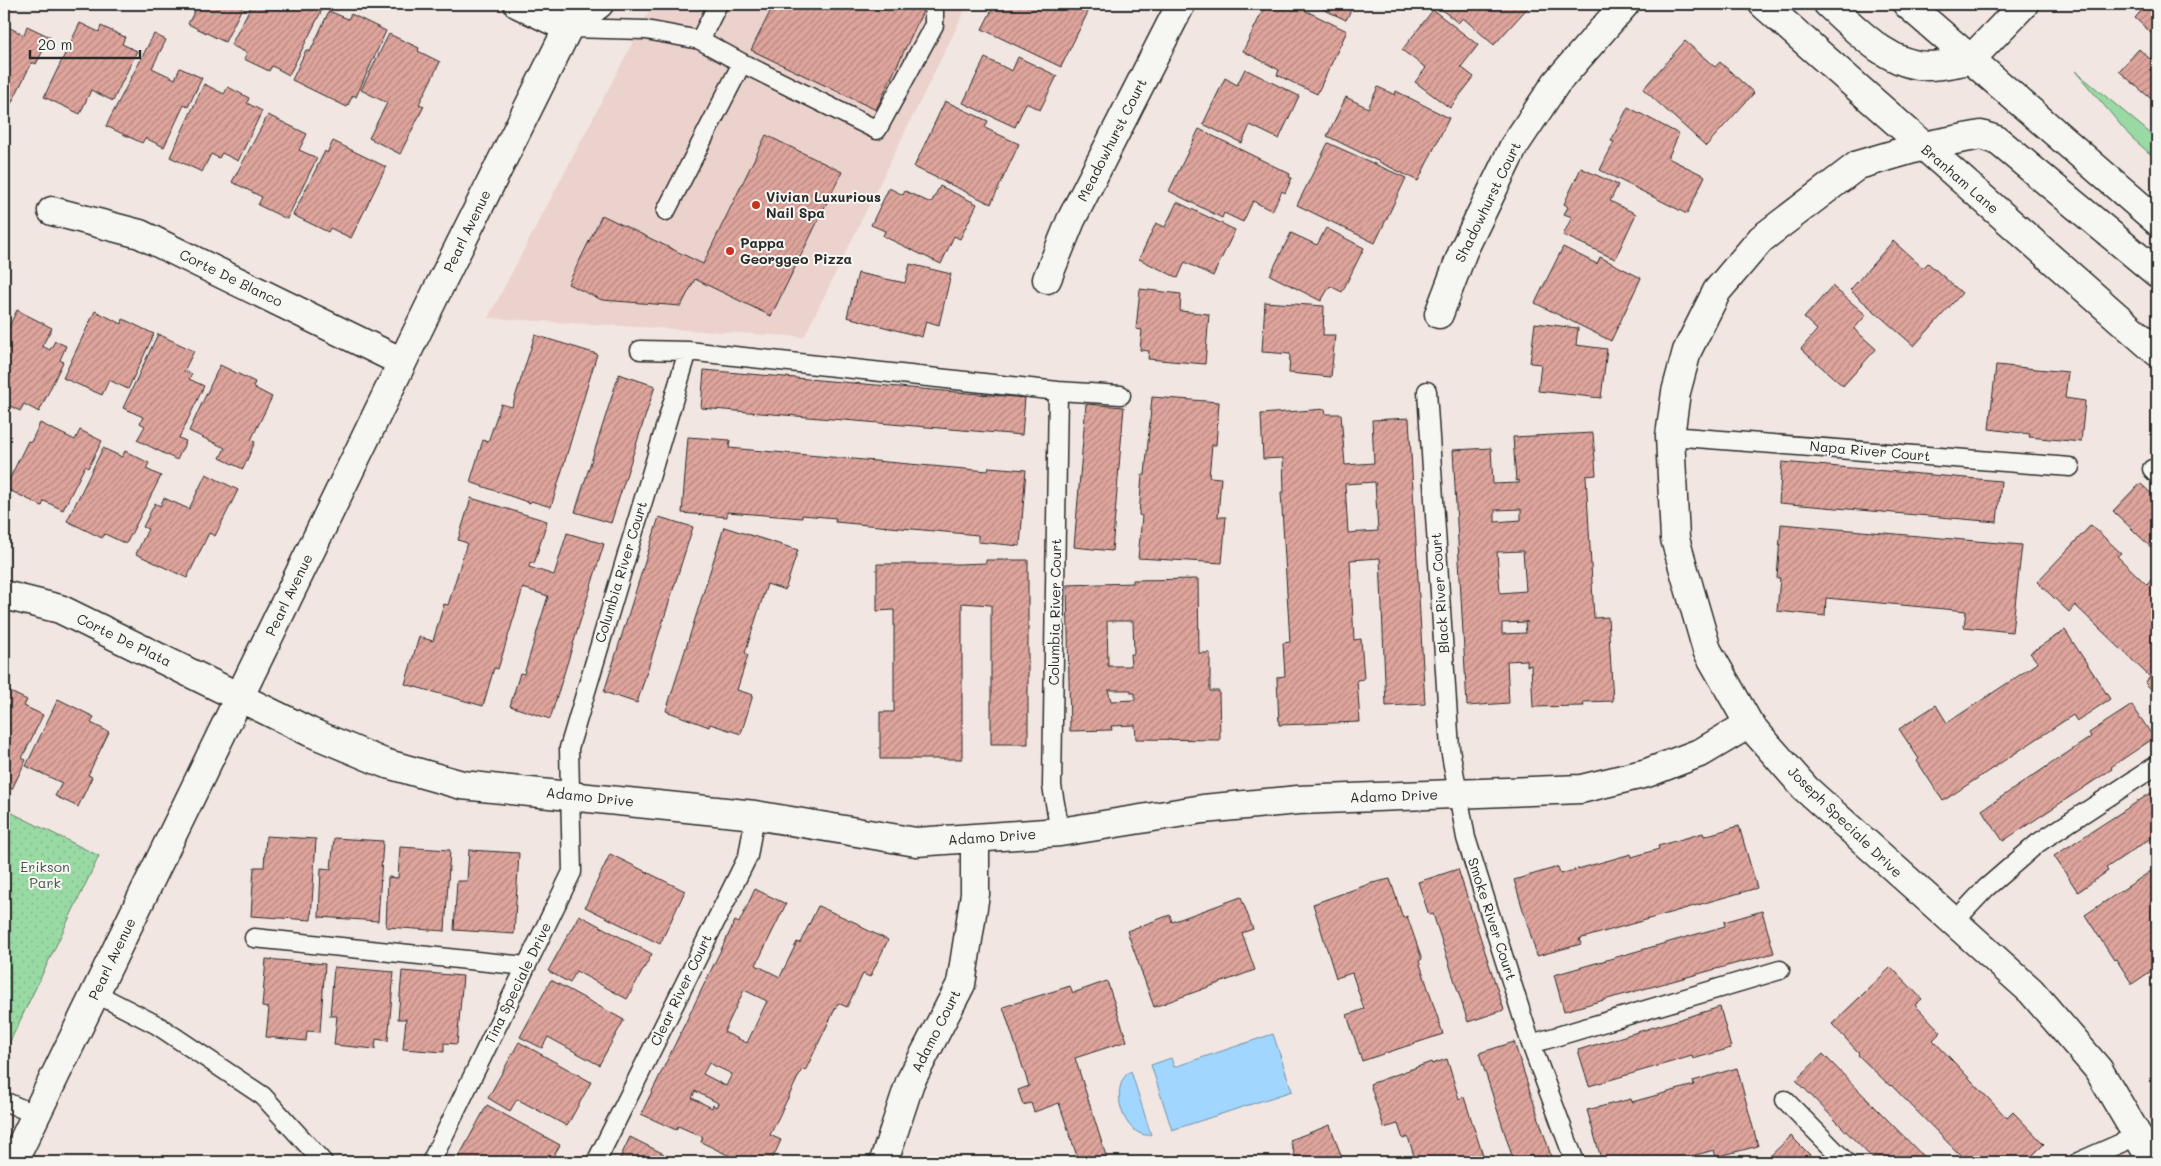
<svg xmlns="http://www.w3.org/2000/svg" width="2161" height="1166" font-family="Mali,sans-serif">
<defs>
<pattern id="park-dots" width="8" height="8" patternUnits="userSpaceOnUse" patternTransform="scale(1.25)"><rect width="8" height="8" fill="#99daa4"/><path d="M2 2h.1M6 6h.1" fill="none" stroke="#84bb8d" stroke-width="1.8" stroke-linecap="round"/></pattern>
<pattern id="building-hatch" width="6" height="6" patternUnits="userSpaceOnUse" patternTransform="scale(1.25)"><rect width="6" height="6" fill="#dfa59d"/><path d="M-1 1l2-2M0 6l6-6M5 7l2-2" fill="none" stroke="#b58780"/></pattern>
</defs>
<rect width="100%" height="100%" fill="#f1e6e1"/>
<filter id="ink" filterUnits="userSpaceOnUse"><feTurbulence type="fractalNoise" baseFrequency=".02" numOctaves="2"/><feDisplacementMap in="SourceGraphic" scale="10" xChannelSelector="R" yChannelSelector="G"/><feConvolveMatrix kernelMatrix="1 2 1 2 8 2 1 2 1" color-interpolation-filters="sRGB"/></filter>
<g filter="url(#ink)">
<path fill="#ecd2cd" d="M653 4H968L804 337 488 318Z"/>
<path fill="#99daa4" stroke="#628268" d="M2075 71 2157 139V160L2130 136Z"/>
<path fill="url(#park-dots)" stroke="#628268" d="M4 809 99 856 4 1054Z"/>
<path fill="#a0d6ff" stroke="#7192aa" d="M1273 1034 1292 1091 1172 1130 1151 1065 1171 1058 1174 1067Z
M1131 1071 1151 1135C1123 1139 1107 1085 1131 1071Z"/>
<path fill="url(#building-hatch)" stroke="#2b2b2b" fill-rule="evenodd" d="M188 4H244L225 42 188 24 196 8Z
M252 4H325L289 75 272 66 269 71 244 59 247 53 231 45Z
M774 4H909L923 11 876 110 751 50Z
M995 4H1076L1089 10 1061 67 982 29Z
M1266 4H1292L1347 31 1317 94 1277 75 1279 70 1243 51Z
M1312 4H1354L1346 20Z
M1435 4H1531L1494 45 1463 18 1458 23Z
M2147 4H2157V38L2135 18Z
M1433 10 1478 45 1461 67 1474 77 1450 108 1415 82 1426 68 1402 50Z
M329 11 348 19 351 14 386 31 356 97 353 95 347 107 292 80 306 50 310 52Z
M80 23 99 32 101 26 125 37 122 44 137 51 113 101 91 90 80 114 44 97Z
M4 25 24 35 27 26 50 37 36 64 32 62 11 104 4 101Z
M154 34 166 40 152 68 175 79 180 68 202 78 188 107 184 105 164 147 145 138 142 143 106 126Z
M389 34 419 48 418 51 440 62 419 104 424 106 400 154 369 138 387 103 361 90Z
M1685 41 1715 67 1720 62 1754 93 1706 146 1643 89Z
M2139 49 2150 59 2157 51V104L2119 71Z
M1018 57 1057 76 1040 110 1026 103 1015 127 963 103 985 58 1012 71Z
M1245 69 1299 96 1279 139 1250 125 1242 143 1203 124 1225 78 1237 85Z
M204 84 224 94 228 87 249 98 247 103 262 111 238 161 222 153 219 158 211 154 202 172 170 157Z
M1378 87 1395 95 1396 91 1449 118 1418 181 1327 136 1346 97 1368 108Z
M945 101 988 121 985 128 1019 144 991 204 914 167Z
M1628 107 1679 134 1668 158 1705 176 1687 214 1600 170 1614 142 1611 141Z
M268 115 307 134 299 150 317 158 287 219 258 205 262 197 232 182Z
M1199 129 1290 174 1289 177 1292 178 1285 193 1282 191 1272 211 1253 201 1243 222 1224 213 1222 218 1169 191Z
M766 135 842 172 771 316 695 279 681 306 602 300 568 284 602 215 703 264Z
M333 141 386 167 351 238 330 228 328 232 293 215 325 151 327 153Z
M1328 143 1406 178 1375 243 1297 205Z
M1581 168 1618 185 1610 201 1636 214 1615 259 1563 235 1572 217 1564 214 1568 207 1564 204Z
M940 186 977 204 960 239 954 236 941 264 883 236 885 231 871 225 889 188 903 195 905 191 931 203Z
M1177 202 1235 230 1213 276 1185 262 1178 278 1139 259 1156 223 1165 227Z
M1326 228 1364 248 1342 292 1330 286 1321 301 1270 275 1291 233 1317 245Z
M1893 241 1923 268 1928 263 1962 293 1914 346 1850 290Z
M1563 247 1597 264 1600 257 1641 278 1611 341 1535 303Z
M910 264 951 274 939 325 926 321 922 337 847 317 858 273 905 283Z
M1832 286 1866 315 1854 329 1876 349 1843 386 1801 349 1817 330 1804 318Z
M1140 289 1181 294 1180 311 1209 314 1205 364 1148 359 1149 351 1140 350 1142 330 1136 329Z
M1265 302 1324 306 1323 335H1335L1331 377 1289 373 1290 354 1262 352Z
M17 310 52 328 42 346 50 350 55 341 66 346 60 360 63 362 39 412 24 404 20 411 4 403V337Z
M95 311 122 324 123 319 154 334 128 389 109 380 102 395 63 378Z
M1535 323 1578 328 1576 345 1607 349 1601 398 1538 391 1541 364 1530 363Z
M158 334 194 351 184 371 192 374 189 379 204 386 179 438 186 441 177 460 137 440 145 426 140 423 143 417 123 408Z
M535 335 597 354 551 507 531 501 530 503 470 482 483 440 488 442 501 404 512 407Z
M220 365 255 382 253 387 272 397 251 440 255 442 243 469 220 458 225 448 189 431Z
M1996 365 2068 372 2065 398 2085 401 2081 442 2029 437 2030 434 1989 429Z
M704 370 1025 398 1022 435 701 408Z
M619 374 655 386 611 523 575 512Z
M1152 397 1219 402 1216 445H1212L1209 477 1221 478 1218 517H1226L1222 563 1138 558 1142 516 1139 515 1142 475H1145Z
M1086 404 1124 407 1112 551 1074 547Z
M1325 409 1326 414H1341L1345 465 1374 463 1372 420 1409 418 1425 704 1386 706 1380 558 1350 560 1354 640 1361 639 1364 679 1357 680 1360 722 1279 725 1277 677 1285 676 1283 643 1290 642 1281 492H1284L1283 458 1263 459 1261 414ZM1375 482 1378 531 1348 533 1345 484Z
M40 423 75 440 80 430 102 441 88 468 85 466 63 510 44 501 42 506 5 488 28 441 31 442Z
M1593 433 1596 475 1586 476 1594 618 1608 617 1613 701 1583 702 1584 706 1533 707 1531 665 1527 666V660L1507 661 1509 703 1467 706 1453 450 1491 448 1493 484 1519 483V480L1516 481 1513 437ZM1521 509V520L1495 522V510ZM1523 551 1526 591 1500 593 1497 552ZM1525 622 1526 633 1502 634V623L1528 622Z
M688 437 730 440 729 448 988 471 989 467 1026 470 1020 546 978 542V535L835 522 836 518 802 515V518L727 512V517L682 513Z
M103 448 122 457 125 451 149 463 146 469 161 476 126 544 105 534 102 538 67 521Z
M1782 462 2001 481 1997 522 1779 503Z
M206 474 238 490 215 536 209 533 187 578 136 554 148 529 143 527 155 503 160 506 164 498 189 509Z
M2140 483 2157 499V553L2113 511Z
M471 498 547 521 534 564 530 562 529 567 554 575 567 533 604 544 550 719 510 706 520 673 524 674 548 596 523 588 498 669 494 668 483 706 405 684 419 637 433 641 444 604 448 605 467 543 458 540Z
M659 517 693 527 637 703 604 692Z
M1781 524 2022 545 2012 632 1964 627 1966 611 1826 598 1825 616 1777 611 1780 578H1777Z
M2091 525 2121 553 2117 556 2147 585 2157 573V695L2145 683 2150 677 2075 605 2069 612 2037 582Z
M724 527 798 550 785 590 767 584 745 653 748 655 737 690 753 695 741 734 710 724 709 727 666 711Z
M986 560H1028V744H991V605L962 603V759H880V712H894V610L877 611V564H959L986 563Z
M1198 579 1199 653H1210V691H1219L1220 740 1136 739 1135 725 1111 726 1112 730 1070 731 1067 585 1133 583V580ZM1107 621H1133L1134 654H1130L1131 666H1108ZM1108 690H1131V693H1135V700L1111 701Z
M2065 630 2110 699 2077 721 2073 715 1943 801 1917 761 1919 759 1899 729 1936 705 1947 723 2038 663 2030 653Z
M4 689 27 700 24 706 43 715 22 758 26 760 12 789 4 785Z
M58 699 94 717 91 723 109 732 88 775 92 777 78 807 55 796 62 783 26 766Z
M2132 705 2154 738 2111 767 2112 769 2003 841 1982 810 2091 737 2089 733Z
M2157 789V834L2106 868 2108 871 2078 892 2054 856Z
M1739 826 1757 888 1579 939 1581 944 1537 956 1514 880 1558 867 1560 874 1631 854 1632 857 1659 849 1658 846 1703 833 1704 836Z
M266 836 316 839 311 920 251 916 254 867H264Z
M334 838 383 841 378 921 319 917 321 868 331 869Z
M400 847 450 850 445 931 386 927 388 877 398 878Z
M469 850 519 853 514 934 454 930 457 881H467Z
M610 854 685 891 660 944 585 907Z
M2157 867V967L2132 984 2116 959 2114 960 2085 915Z
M1458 869 1504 1010 1468 1022 1433 914 1429 915 1418 882Z
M1390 879 1403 918 1407 916 1422 959 1419 961 1443 1034 1362 1061 1347 1015 1364 1009 1352 973 1336 978 1313 904 1372 883Z
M755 889 786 904 756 965 780 977 797 942 800 943 818 906 861 925V927L888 940 870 977 863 974 847 1007 838 1003 805 1071 802 1069 770 1135 781 1140 771 1162H742L701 1142 703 1137 678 1126 676 1130 641 1114 735 921 739 923ZM744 990 767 1001 747 1043 724 1032ZM709 1063 732 1074 726 1086 703 1074ZM695 1091 718 1103 716 1107 713 1105 712 1108 692 1098Z
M1241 897 1253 929 1242 933 1255 970 1154 1007 1127 931 1170 915 1172 922Z
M1762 911 1774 953 1564 1011 1554 975 1725 926 1724 922Z
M579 915 652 954 627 999 576 971 570 983 548 971Z
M266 959 325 964 320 1032 307 1031 306 1041 266 1037 269 1008 262 1007Z
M334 967 394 972 388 1041 376 1039 375 1049 334 1045 337 1016H330Z
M1891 967 1922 999 1915 1005 1941 1032 1933 1040 2007 1118 2013 1112 2044 1144 2026 1162H1967L1891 1085 1890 1086 1858 1055 1859 1053 1832 1024Z
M402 971 463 976 457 1044 444 1043V1052L403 1049 406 1019H398Z
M551 980 624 1020 599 1065 548 1037 542 1048 520 1037Z
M1107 981 1127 1041 1075 1058 1107 1159 1097 1162H1079L1059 1103 1034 1112 1031 1103 1023 1105 1018 1090 1029 1086 1003 1007 1070 986 1073 993Z
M1720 1007 1731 1048 1693 1059 1692 1056 1589 1086 1578 1050Z
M519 1042 591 1082 567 1126 517 1099 510 1111 488 1098Z
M1514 1042 1553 1162H1514L1479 1053Z
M1823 1054 1929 1162H1876L1796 1080Z
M1447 1059 1459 1099 1464 1097 1485 1162H1416L1408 1137 1403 1139 1398 1124 1384 1128 1370 1084 1431 1062 1432 1064Z
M1737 1068 1758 1146 1716 1157 1714 1150 1671 1162H1602L1587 1110 1631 1099 1632 1102 1694 1085 1693 1081Z
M487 1105 560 1145 550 1162H456Z
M1330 1125 1342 1158 1344 1157 1346 1162H1286L1296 1159 1290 1140Z
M1791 1136 1817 1162H1764Z
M630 1137 664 1154 660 1162H618Z"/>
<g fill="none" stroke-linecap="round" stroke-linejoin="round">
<defs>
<path id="lane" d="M568 28 646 30 700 40 742 63 666 211
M700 40 718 4
M742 63 877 130 934 25V4
M640 350 688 351 1058 391 1121 395
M1058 391 1052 786 1060 832
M1427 391 1450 749 1466 838 1531 1044 1575 1162
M1670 436 2070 467
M2152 469 2157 474
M1953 923 1986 888 2038 843 2157 765
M254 938 526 966
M95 993 157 1025 263 1096 323 1162
M1531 1044 1780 970
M1785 1100 1846 1162
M4 1101 36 1115
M431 1162 572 872 569 748 688 351
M596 1162 748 856 755 815
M2078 1162 2137 1136"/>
<path id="street" d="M518 4 568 28
M1970 60 2024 4
M1923 146 1858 165 1761 239 1717 291 1687 351 1676 392 1670 436 1675 539 1707 650 1749 724 1806 789 2031 991 2098 1069 2153 1162
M52 211 140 234 402 362
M1047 279 1071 220 1181 4
M1439 314 1463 251 1514 146 1556 83 1625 4
M4 595 60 609 310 732 384 763 462 785 755 815 916 842 1060 832 1203 809 1298 800 1581 789 1647 773 1702 752 1749 724
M884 1161 910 1082 961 984 975 894V838"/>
<path id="secondary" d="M1763 4 2157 352
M1828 4C1855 28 1888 66 1928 66 1942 66 1957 62 1970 60
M1907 4 2157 221
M1923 146 1981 135 1997 140 2157 273
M13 1162 437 291 568 28 599 4"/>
</defs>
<use href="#lane" stroke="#2b2b2b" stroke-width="21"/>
<use href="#street" stroke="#2b2b2b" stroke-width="31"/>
<use href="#secondary" stroke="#2b2b2b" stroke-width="31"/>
<use href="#lane" stroke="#f6f6f2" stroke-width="18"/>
<use href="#street" stroke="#f6f6f2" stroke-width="28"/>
<use href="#secondary" stroke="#f6f6f2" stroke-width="28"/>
</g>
</g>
<g fill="#c8321e" stroke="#f6f6f2" stroke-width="2">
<circle cx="756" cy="205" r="5"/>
<circle cx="730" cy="251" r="5"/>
</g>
<g text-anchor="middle" stroke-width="4" stroke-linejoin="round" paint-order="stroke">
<g font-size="14" fill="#2b2b2b" stroke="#f6f6f2">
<text transform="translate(1112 140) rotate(-63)" y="5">Meadowhurst Court</text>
<text transform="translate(1960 179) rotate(41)" y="5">Branham Lane</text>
<text transform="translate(1488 202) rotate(-64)" y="5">Shadowhurst Court</text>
<text transform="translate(467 231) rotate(-64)" y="5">Pearl Avenue</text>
<text transform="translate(231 278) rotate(26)" y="5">Corte De Blanco</text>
<text transform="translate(1870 451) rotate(5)" y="5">Napa River Court</text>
<text transform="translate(621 572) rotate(-73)" y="5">Columbia River Court</text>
<text transform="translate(1440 593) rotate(-94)" y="5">Black River Court</text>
<text transform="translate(289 595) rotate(-64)" y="5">Pearl Avenue</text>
<text transform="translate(1055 612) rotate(-89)" y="5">Columbia River Court</text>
<text transform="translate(124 640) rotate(26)" y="5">Corte De Plata</text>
<text transform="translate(1394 796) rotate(-2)" y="5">Adamo Drive</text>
<text transform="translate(590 797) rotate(6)" y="5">Adamo Drive</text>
<text transform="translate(1845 822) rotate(44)" y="5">Joseph Speciale Drive</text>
<text transform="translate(992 837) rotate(-4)" y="5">Adamo Drive</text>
<text transform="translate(1492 919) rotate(72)" y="5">Smoke River Court</text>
<text transform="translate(112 959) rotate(-64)" y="5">Pearl Avenue</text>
<text transform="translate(518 983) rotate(-64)" y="5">Tina Speciale Drive</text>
<text transform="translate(681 990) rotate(-64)" y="5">Clear River Court</text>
<text transform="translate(936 1031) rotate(-63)" y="5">Adamo Court</text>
</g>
<g font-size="14" font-weight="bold" fill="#2b2b2b" stroke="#f6f6f2" text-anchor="start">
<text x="766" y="202">Vivian Luxurious<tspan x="766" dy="16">Nail Spa</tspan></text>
<text x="740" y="248">Pappa<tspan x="740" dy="16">Georggeo Pizza</tspan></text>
</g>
<g font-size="14" fill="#465749" stroke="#f6f6f2">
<text x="45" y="872">Erikson<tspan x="45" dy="16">Park</tspan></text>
</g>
</g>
<rect width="2161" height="1166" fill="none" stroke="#f6f6f2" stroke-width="20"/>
<rect x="10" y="10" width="2141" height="1146" fill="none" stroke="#2b2b2b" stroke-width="2" filter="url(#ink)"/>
<path d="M30 50v8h110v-8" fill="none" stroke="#2b2b2b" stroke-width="2.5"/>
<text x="38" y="50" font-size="15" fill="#2b2b2b" stroke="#f6f6f2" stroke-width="4" paint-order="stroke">20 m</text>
</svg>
